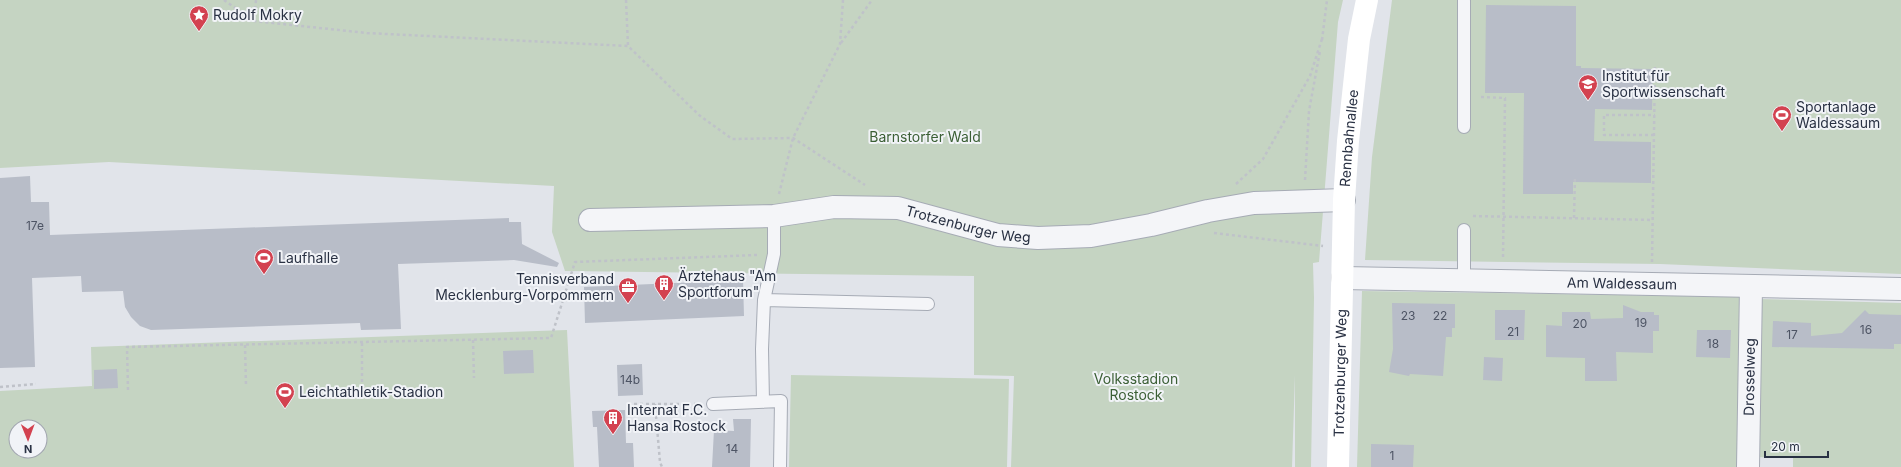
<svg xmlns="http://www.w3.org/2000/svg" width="1901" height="467" font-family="Inter,sans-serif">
<rect width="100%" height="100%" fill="#e1e4ea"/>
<path fill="#c5d4c2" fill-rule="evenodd" d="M0 0H1343L1338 22 1319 262 1313 263 1314 298 1311 467H1295V375L1292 467H1011L1014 376 974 375V276L565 271 552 232 554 186 109 162 0 168Z
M1392 0H1901V274L1660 264 1365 260 1372 157Z
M1362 291 1741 297 1739 467H1357Z
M1758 299 1901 303V467H1793V458L1754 457Z
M567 330 574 467H0V391L92 386 91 347ZM16 427H40V451H16Z
M791 375 1009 379 1007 467H789Z"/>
<path fill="#b8bdc8" d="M1486 5 1576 6V66H1581V68L1653 69 1652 110 1595 109 1594 141 1651 142V183L1573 182V194H1523L1524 93H1485Z
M30 176 31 202H49L50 235 509 218V222H521L522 244 559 263 557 267 514 260 398 264 401 329 361 330 360 323 151 330 140 326 131 317 125 307 123 291 82 292 81 276 32 278 35 367 0 368V178Z
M743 280 744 316 585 323 584 287Z
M1392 303 1455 304V328H1452V337H1446L1443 376 1410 374 1409 376 1389 372 1393 349Z
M1623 305 1641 312H1654V315H1659V331H1653V353L1616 352 1617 381H1585V358L1546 357V325L1562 326V312H1590L1591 319 1623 318Z
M1495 310H1525L1524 340H1495Z
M1865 310 1869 314 1901 315V344H1894V349L1772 347 1773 321 1811 323V336L1842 333Z
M1697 330H1731L1730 358 1696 357Z
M533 350 534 373 504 374 503 351Z
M1484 357 1503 358 1502 381 1483 380Z
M642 364 643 395 618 396 617 365Z
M117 369 118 388 94 389V370Z
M625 410 626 443H633L634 467H599L597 427H593L592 411Z
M733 419H751L750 467H712L714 430 734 431Z
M1371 444 1414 445 1413 467H1371Z"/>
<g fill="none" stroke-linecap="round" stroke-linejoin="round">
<defs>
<path id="lane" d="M1464 127V1
M1464 281V230
M764 300 928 304
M763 402 762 349 764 300 774 254V216
M713 404 781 401 780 467"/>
<g id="street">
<path id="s1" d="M590 220 774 216 834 207 898 208 998 235 1038 238 1091 236 1151 225 1208 211 1254 203 1344 200"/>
<path id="s2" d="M1343 278 1901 289"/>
<path id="s3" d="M1748 467 1751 287"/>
</g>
</defs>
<use href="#lane" stroke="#a6abb5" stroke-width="14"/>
<use href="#street" stroke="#a6abb5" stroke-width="24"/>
<path stroke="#bfc2c9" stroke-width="2.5" stroke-dasharray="3 3" stroke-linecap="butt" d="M224 0 254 21 367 33 628 46 699 115 732 139 793 138 865 185
M626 0 628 46
M254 21 256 0
M1322 40 1327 0
M841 43 872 0
M1481 97 1505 98 1503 259
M1654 135H1604V115H1655
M1305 180 1309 111 1320 51
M1236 184 1263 159 1310 76 1322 39
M779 194 793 138 840 44 843 0
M1473 216 1653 220
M1574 218 1575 176
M1214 233 1323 246
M1652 262 1655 66
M473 340 474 378
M245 345 246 386
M362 382V342
M0 387 36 384
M128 390 127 347 551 338 575 262 757 255
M628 404H698
M655 404 660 462 662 467"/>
<use href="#lane" stroke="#f4f5f8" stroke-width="12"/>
<use href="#street" stroke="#f4f5f8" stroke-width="22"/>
<path stroke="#fff" stroke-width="22" id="s4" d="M1338 467 1344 200 1348 141 1359 39 1367 0"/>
</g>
<defs>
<symbol id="sight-pin" viewBox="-11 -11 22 30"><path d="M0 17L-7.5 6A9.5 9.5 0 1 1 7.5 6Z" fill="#d34250" stroke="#f1f3f7"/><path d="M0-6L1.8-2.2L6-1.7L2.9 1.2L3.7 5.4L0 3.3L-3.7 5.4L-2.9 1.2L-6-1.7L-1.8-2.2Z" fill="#fff"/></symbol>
<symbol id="university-pin" viewBox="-11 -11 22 30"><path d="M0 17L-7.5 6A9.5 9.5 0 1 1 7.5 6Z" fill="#d34250" stroke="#f1f3f7"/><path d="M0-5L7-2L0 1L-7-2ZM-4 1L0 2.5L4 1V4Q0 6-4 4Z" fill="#fff"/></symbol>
<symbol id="stadium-pin" viewBox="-11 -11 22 30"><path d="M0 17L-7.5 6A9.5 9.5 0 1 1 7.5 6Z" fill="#d34250" stroke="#f1f3f7"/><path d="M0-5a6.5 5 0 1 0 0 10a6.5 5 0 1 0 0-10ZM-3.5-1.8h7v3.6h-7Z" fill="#fff"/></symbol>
<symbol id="building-pin" viewBox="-11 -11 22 30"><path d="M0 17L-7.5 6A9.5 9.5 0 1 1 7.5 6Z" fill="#d34250" stroke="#f1f3f7"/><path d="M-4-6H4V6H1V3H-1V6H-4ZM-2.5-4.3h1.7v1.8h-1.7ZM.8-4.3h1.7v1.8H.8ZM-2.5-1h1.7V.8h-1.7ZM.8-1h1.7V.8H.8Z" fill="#fff"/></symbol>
<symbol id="office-pin" viewBox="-11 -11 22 30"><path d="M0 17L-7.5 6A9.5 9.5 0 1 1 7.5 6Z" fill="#d34250" stroke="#f1f3f7"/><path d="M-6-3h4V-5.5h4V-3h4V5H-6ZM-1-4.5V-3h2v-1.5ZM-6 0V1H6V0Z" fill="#fff"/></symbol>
</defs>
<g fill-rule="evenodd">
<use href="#sight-pin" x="188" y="4" width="22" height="30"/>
<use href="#university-pin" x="1577" y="73" width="22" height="30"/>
<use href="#stadium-pin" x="1771" y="104" width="22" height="30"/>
<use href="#stadium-pin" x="253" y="247" width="22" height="30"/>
<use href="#building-pin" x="653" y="273" width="22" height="30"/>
<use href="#office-pin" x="617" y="276" width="22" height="30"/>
<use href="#stadium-pin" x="274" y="381" width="22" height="30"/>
<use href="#building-pin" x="602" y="407" width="22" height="30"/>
</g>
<g text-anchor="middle" stroke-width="4" stroke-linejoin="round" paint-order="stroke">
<g font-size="12" fill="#4d5464">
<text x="35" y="230">17e</text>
<text x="1408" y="320">23</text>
<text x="1440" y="320">22</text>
<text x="1641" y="327">19</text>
<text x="1580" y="328">20</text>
<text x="1866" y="334">16</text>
<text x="1513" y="336">21</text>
<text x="1792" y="339">17</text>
<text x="1713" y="348">18</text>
<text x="630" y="384">14b</text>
<text x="732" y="453">14</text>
<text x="1392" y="460">1</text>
</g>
<g font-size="14" fill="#293143" stroke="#f1f3f7" text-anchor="start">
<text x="213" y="20">Rudolf Mokry</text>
<text x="1602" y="81">Institut für<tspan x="1602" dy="16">Sportwissenschaft</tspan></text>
<text x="1796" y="112">Sportanlage<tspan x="1796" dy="16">Waldessaum</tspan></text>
<text x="278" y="263">Laufhalle</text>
<text x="678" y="281">Ärztehaus "Am<tspan x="678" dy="16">Sportforum"</tspan></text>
<text x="614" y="284" text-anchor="end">Tennisverband<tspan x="614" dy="16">Mecklenburg-Vorpommern</tspan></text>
<text x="299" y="397">Leichtathletik-Stadion</text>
<text x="627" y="415">Internat F.C.<tspan x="627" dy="16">Hansa Rostock</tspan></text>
</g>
<g font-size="14" fill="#3b5f35" stroke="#f1f3f7">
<text x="925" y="142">Barnstorfer Wald</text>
<text x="1136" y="384">Volksstadion<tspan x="1136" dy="16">Rostock</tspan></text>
</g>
<g font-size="14" fill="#293143" stroke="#f1f3f7">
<text dy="5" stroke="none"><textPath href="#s4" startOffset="329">Rennbahnallee</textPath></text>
<text dy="5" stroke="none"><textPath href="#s1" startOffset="381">Trotzenburger Weg</textPath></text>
<text dy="5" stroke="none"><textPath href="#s2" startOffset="279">Am Waldessaum</textPath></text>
<text dy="5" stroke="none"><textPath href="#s4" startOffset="94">Trotzenburger Weg</textPath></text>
<text dy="5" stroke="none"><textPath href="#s3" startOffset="90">Drosselweg</textPath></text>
</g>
</g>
<g transform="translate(28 439) rotate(179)"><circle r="19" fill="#f1f3f7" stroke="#a1a5af"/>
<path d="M0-3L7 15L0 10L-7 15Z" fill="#d34250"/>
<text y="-6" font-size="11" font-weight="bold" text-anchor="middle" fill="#293143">N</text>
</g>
<path d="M1765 451v6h63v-6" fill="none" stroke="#293143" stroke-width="2"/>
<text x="1771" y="451" font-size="12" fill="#293143" stroke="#f1f3f7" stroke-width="3" paint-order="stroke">20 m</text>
</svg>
